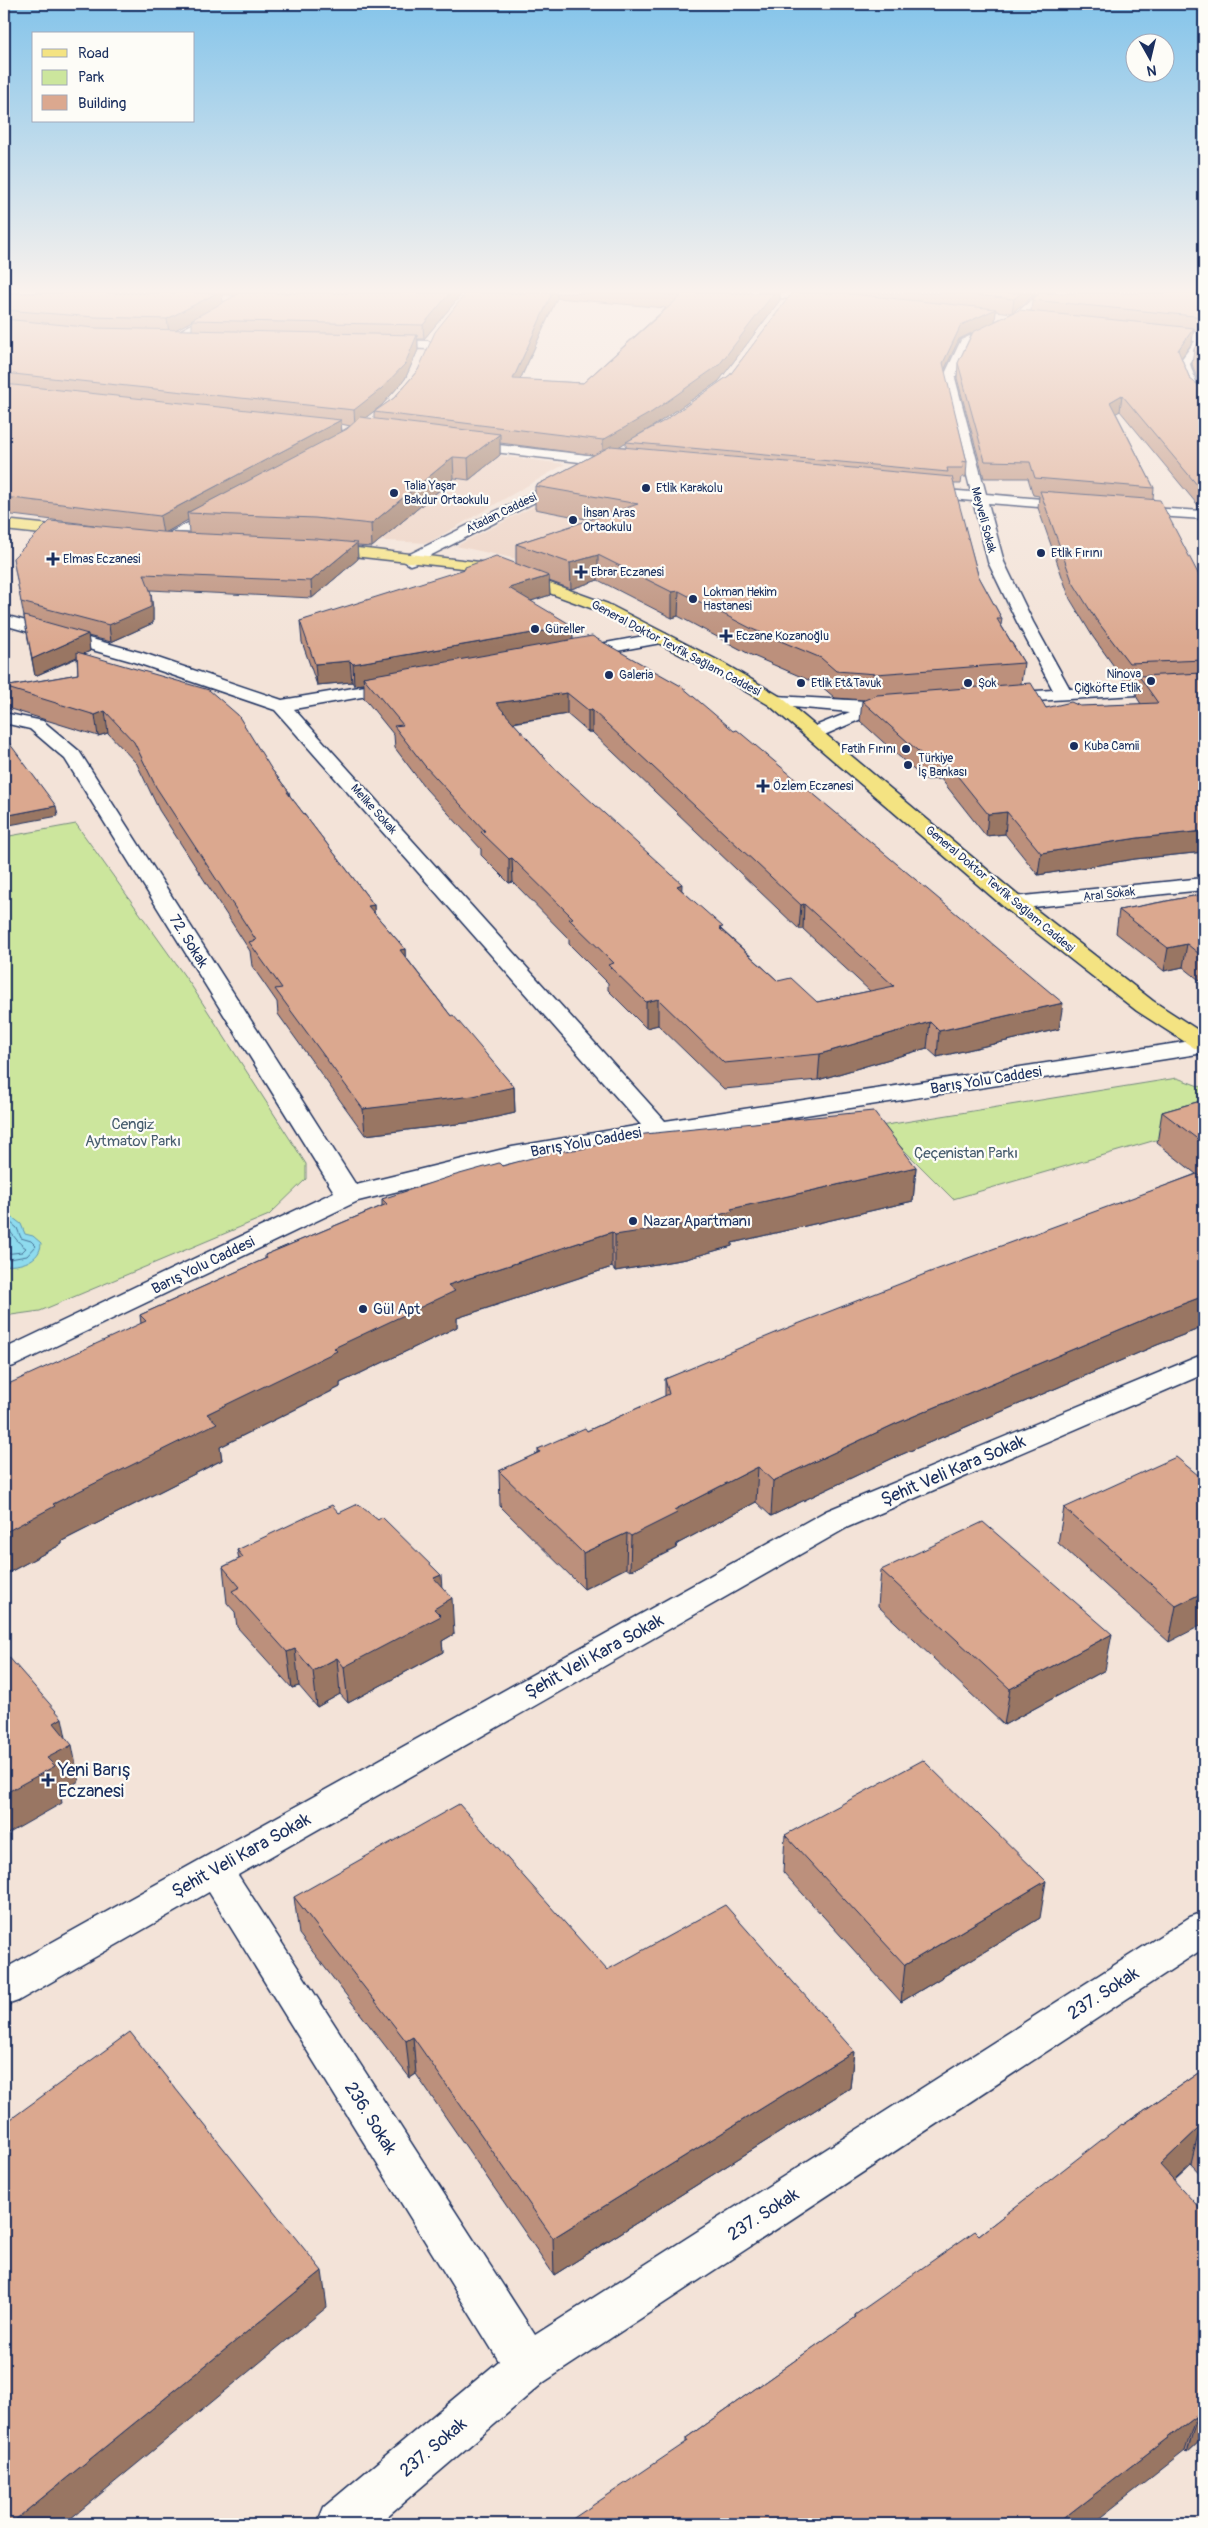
<svg xmlns="http://www.w3.org/2000/svg" width="1208" height="2528" font-family="Pangolin,sans-serif">
<rect width="100%" height="100%" fill="#f3e3d8"/>
<filter id="ink" filterUnits="userSpaceOnUse"><feTurbulence type="fractalNoise" baseFrequency=".02" numOctaves="2"/><feDisplacementMap in="SourceGraphic" scale="10" xChannelSelector="R" yChannelSelector="G"/><feConvolveMatrix kernelMatrix="1 2 1 2 8 2 1 2 1" color-interpolation-filters="sRGB"/></filter>
<g filter="url(#ink)">
<path fill="#ecd1c2" d="M380 441 565 464 428 543 221 533Z
M562 492 656 508 532 562 456 546Z"/>
<path fill="#cce69d" stroke="#748a7e" d="M76 824 191 985 306 1164V1179L269 1215 40 1311 4 1316V837Z
M1177 1078 1204 1088V1126L953 1199 880 1126Z"/>
<path fill="#8edbee" stroke="#6096b4" d="M4 1211 21 1224 25 1234 33 1236 41 1243C41 1261 19 1267 4 1265Z"/>
<g fill="none" stroke-linecap="round" stroke-linejoin="round">
<path stroke="#497498" stroke-width="1" d="M4 1217 17 1228 21 1238 31 1241 36 1246 27 1256 4 1260
M4 1225C13 1233 16 1242 26 1248L22 1252 4 1254"/>
<defs>
<path id="minor" d="M248 293H262L175 342H167L165 339Z
M758 293C773 293 822 290 832 300L826 303 763 296Z
M1039 293H1051L1021 320 970 345 955 378 986 494 1076 502 1083 506 1076 510 988 503 1004 562 1033 622 1070 689 1204 681V691L1001 703 995 702 992 698 995 694 1001 693 1053 690 1017 622 988 562 973 501 919 496 912 492 919 488 971 492 943 378 961 340 1013 316Z
M1155 329 1204 333V345L1190 364 1197 385 1204 393V404C1188 400 1182 378 1178 364L1195 341 1151 336V330Z
M380 340 428 341 434 345 428 349 376 347 374 344Z
M464 441 623 459 630 463 623 467 459 448 457 445Z
M567 476 574 480 572 483 416 563 410 565 402 560 404 557Z
M221 506 228 510 226 513 169 544H159L156 541 159 538Z
M1131 507 1204 511V519L1126 514 1124 511Z
M4 615 143 653 282 700 401 680 407 681 410 685 407 689 401 690 294 709 665 1121 1204 1039V1053L587 1149 512 1163 358 1201 14 1366 4 1369V1349L334 1192 65 759 30 729 4 723V713L43 721 79 751 356 1185 512 1147 641 1125 275 710 131 661 4 625Z
M660 633 666 634 668 638 666 642 573 659 567 658 564 654 567 650 573 649Z
M775 696 904 703 907 707 904 711 875 713 815 739 808 737 806 733 808 729 850 712 769 705 766 701 769 697Z
M1204 878V890L1013 909 1005 908 1002 903 1005 898 1013 897Z
M1204 1354V1374L848 1527 238 1875 535 2335 1190 1917 1204 1912V1948L544 2382 378 2524H317L324 2507 499 2361 209 1892 18 2001 4 2006V1969L826 1511Z"/>
<path id="major" d="M4 520 79 528 87 533 79 538 4 530Z
M322 544 497 564 608 604 723 663 781 697 1021 898 1153 1001 1204 1034V1051L1196 1049 1137 1011 1005 908 769 705 711 671 596 610 489 571 317 552 314 549Z"/>
</defs>
<use href="#minor" stroke="#1b2f5e" stroke-width="3"/>
<use href="#major" stroke="#1b2f5e" stroke-width="3"/>
<use href="#minor" fill="#fdfcf7" fill-rule="evenodd"/>
<use href="#major" fill="#f4e382" fill-rule="evenodd"/>
</g>
<path fill="#bc907b" stroke="#1b2f5e" fill-rule="evenodd" d="M4 293H463L460 296 424 339H418V350L405 379 382 405 365 418 374 419V412L394 398 418 370 466 293H780V300L719 381 652 427 636 437 664 421 730 375 792 293H1036L1013 312 1031 311 1032 300 1204 293V332V331L1193 330 1192 343 1181 357 1190 379 1201 387 1199 384 1192 364 1194 349 1204 336V510L1201 509 1120 411 1116 413 1154 488 1153 499 1204 585V852L1135 859 1038 875 1005 834 986 836 941 779 925 780 860 721 862 701 864 700 835 698 820 685 751 655 678 616 672 618 598 580 571 589 549 581 550 595 531 601 573 640 1059 1029 937 1057 927 1048 818 1080 724 1089 658 1025 646 1028 608 990V983L569 944V939L513 882 509 883 481 855V849L426 789 395 748 394 735 364 698V684L354 685 352 682 317 685 302 642 300 621 516 564V544L591 520 535 509V486L594 455 500 443V455L469 480 454 478 372 547 357 546 358 559 312 598 150 590 153 609V623L111 642 88 636 90 651 84 654 272 770 289 792 290 796 374 905V913L405 949V956L451 1016 514 1087 515 1113 474 1122 365 1135 278 1014 277 1002 252 966 250 951 159 810 137 764 108 733 98 736 7 708 4 687 78 674 77 658 35 676 13 558 94 525 4 514ZM222 294 235 296 223 302ZM557 298 666 308 583 383 520 380ZM996 311 1012 313 995 321ZM192 321V330H175ZM972 333 958 363 957 378 984 478H1028L1033 495 1039 496 1038 508 1070 599 1093 637 1126 683 1138 682 1136 696 1141 704 1046 708 1021 683 1024 663 1001 625 1002 619 978 575 953 484H961L962 477H966L967 462 944 371 959 339ZM341 424 350 426 342 431ZM626 442V447L619 446ZM188 520 189 533 166 532ZM567 714 588 732H592L799 929H803L870 991 817 1002 778 981 723 931 682 890 550 764 513 723Z
M1204 894V984L1183 967 1164 971 1116 933 1119 910Z
M1204 1100V1327L1157 1345 891 1459 771 1516 756 1502 677 1544 676 1548 630 1571 626 1568 584 1589 500 1506 499 1471 538 1453V1449L587 1431 665 1396V1379L1196 1174 1157 1143 1162 1112Z
M502 1166 916 1167 913 1201 732 1243V1246L686 1259 615 1271 612 1267 457 1318V1327L340 1383V1387L220 1447 222 1460 62 1541V1544L4 1575 141 1324 140 1315 265 1259V1255L382 1206V1199Z
M1204 1480 1169 1642 1058 1543 1064 1508Z
M339 1513 378 1520 442 1587 454 1634 442 1641 443 1652 348 1703 340 1694 317 1707 299 1686 292 1688 237 1627 235 1612 227 1603 223 1567 239 1559 237 1550Z
M881 1570 1105 1670 1004 1725 878 1606Z
M785 1835 1040 1918 901 2002 783 1872Z
M294 1897 607 1970 854 2051 850 2088 554 2275 416 2074 410 2078 299 1934Z
M1204 2069V2178L1191 2164 1174 2180 1204 2437 1187 2453 1185 2451 686 2443V2438L855 2318V2315L979 2235 1123 2125Z"/>
<path fill="#997664" stroke="#1b2f5e" d="M217 293H222L223 305 191 320 192 321 169 333 167 319Z
M450 293H463L460 296 424 339 423 325Z
M552 293H557V298L513 395V379Z
M774 293H780V300L719 381 652 427 603 456V440Z
M1021 293H1036L1012 313 1014 299Z
M996 309 995 322 959 339 941 377 943 363 961 325Z
M1194 328 1192 343 1176 365 1178 350Z
M417 335 418 350 405 379 382 405 355 426 354 410Z
M1122 395 1120 411 1108 418 1110 402Z
M341 420 342 436 187 513 188 520 163 534 160 516Z
M500 434V455L469 480 468 458Z
M453 457 454 478 372 547 371 524Z
M357 543 358 559 312 598 311 581Z
M598 555V580L571 589 570 563Z
M549 576 550 595 509 608V588Z
M679 591 678 616 672 618V592Z
M151 593 153 609V623L111 642 109 625Z
M573 626V646L363 677 364 684 354 685 353 664Z
M88 634 90 651 35 676 32 659Z
M350 661 352 682 317 685 315 664Z
M567 693V714L496 725V703Z
M588 710H592V732H588Z
M105 711 108 733 98 736 95 715Z
M56 806 58 816 4 826V816Z
M1007 812 1005 834 986 836 988 814Z
M1204 831V852L1135 859 1038 875 1041 853 1138 838Z
M512 858 513 882 509 883V859Z
M682 884 681 909 677 886Z
M804 904 803 929H799L801 905Z
M374 905 375 929 368 906Z
M1187 944 1183 967 1164 971 1168 948Z
M405 949 406 974 400 950Z
M658 999V1025L646 1028V1002Z
M1063 1003 1059 1029 937 1057 939 1031Z
M930 1022 927 1048 818 1080 820 1054Z
M514 1087 515 1113 474 1122 365 1135 363 1109Z
M916 1167 913 1201 732 1243V1246L686 1259 615 1271V1235Z
M612 1232V1267L457 1318V1327L340 1383V1387L220 1447 222 1460 62 1541V1544L4 1575V1533L207 1414 334 1348 448 1285Z
M1204 1296V1327L1157 1345 891 1459 771 1516 773 1481 895 1424 1164 1311Z
M758 1467 756 1502 677 1544 676 1548 630 1571 631 1536 674 1510Z
M627 1533 626 1568 584 1589 583 1553Z
M441 1575 443 1603 452 1598 454 1634 442 1641 443 1652 348 1703 344 1667 434 1578Z
M1204 1592V1624L1169 1642 1176 1606Z
M1112 1634 1105 1670 1004 1725 1010 1689Z
M295 1649 299 1686 292 1688 287 1652Z
M337 1658 340 1694 317 1707 313 1671Z
M62 1718 68 1747 72 1745 79 1781 60 1792 62 1803 4 1836V1794L47 1758 54 1723Z
M1046 1881 1040 1918 901 2002 905 1965Z
M413 2037 416 2074 410 2078 406 2041Z
M854 2051 850 2088 554 2275 553 2238Z
M1200 2127 1191 2164 1150 2202 1160 2165Z
M322 2271 327 2307 64 2524H10Z
M1204 2411V2437L1187 2453 1197 2417Z
M1196 2416 1185 2451 1092 2524H1056Z"/>
<path fill="#dba88f" stroke="#1b2f5e" fill-rule="evenodd" d="M4 293H217L167 319 95 317 4 310Z
M240 293H450L423 325 191 320Z
M466 293H552L513 379 583 383 681 296 654 293H774L719 365 652 412 603 440 374 412 394 398 418 370 435 332Z
M792 293H841L996 309 961 325 943 363 967 462 962 461 963 468H947L948 472 626 442 664 421 730 375Z
M956 293H1021L1014 299Z
M1040 293H1204V317L1032 300Z
M1019 310 1194 328 1178 350 1190 379 1204 389V492H1203L1122 395 1110 402 1154 488 1035 478 1030 462 985 461 958 363 973 332Z
M4 319 95 328 417 335 405 364 381 389 354 410 4 373Z
M1204 336V373L1201 369 1194 349Z
M4 384 341 420 160 516 4 497Z
M360 417 500 434 468 458 453 457 371 524 315 518 187 513 347 429Z
M611 446 952 477 978 575 1002 619H997L1024 663 876 674 836 671 821 658 752 629 679 591 672 592 598 555 570 563 516 544 638 504 535 486Z
M1040 491 1160 500 1204 585V660L1129 663 1095 618 1072 581Z
M50 521 162 532 316 539 357 543 311 581 144 574 151 593V607L109 625 21 602 13 558Z
M496 556 549 576 509 588 573 626 353 664 350 661 315 664 300 621 465 569V567Z
M24 616 88 634 32 659Z
M592 636 681 686 734 731 737 730 768 756 1063 1003 939 1031 930 1022 820 1054 724 1063 658 999 646 1002 608 965 614 963 569 919 573 918 512 858 509 859 481 832 485 831 425 766 394 726 403 725 363 677ZM567 693 588 710H592L801 905 804 904 894 986 817 1002 791 978 778 981 719 928 723 927 677 886 682 884 550 764 496 703Z
M77 652 209 690 238 715 272 770 289 792H287L374 905 368 906 405 949 400 950 451 1016 453 1015 514 1087 473 1096 363 1109 275 989 282 988 249 942 256 940 156 787 134 742 105 711 95 715 4 687 78 674Z
M1204 673V831L1138 838 1041 853 1007 812 988 814 943 758 927 759 862 701 877 695 1031 683 1046 708 1071 702 1080 706 1158 703 1139 676Z
M4 736 56 806 4 816Z
M1204 894V958L1187 944 1168 948 1119 910Z
M1204 1100V1144L1162 1112Z
M873 1111 916 1167 731 1209 733 1211 687 1224 615 1235 612 1232 448 1285 455 1291 334 1348 337 1351 207 1414 217 1423 53 1504 55 1506 4 1533V1386L146 1321 140 1315 267 1258 265 1255 387 1204 382 1199 449 1177 499 1163 502 1166 554 1152 581 1149 645 1134Z
M1197 1174 1204 1179V1296L1164 1311 895 1424 773 1481 758 1467 674 1510 677 1513 631 1536 627 1533 583 1553 499 1471 540 1452 538 1449 567 1436 585 1428 587 1431 669 1394 665 1379 790 1327 930 1272Z
M1176 1457 1204 1480V1592L1176 1606 1064 1508Z
M358 1504 378 1520 382 1517 441 1575 434 1578 452 1598 434 1609 441 1616 344 1667 337 1658 313 1671 295 1649 287 1652 232 1591 240 1587 223 1567 243 1557 237 1550 332 1505 339 1513Z
M983 1522 1112 1634 1010 1689 881 1570Z
M7 1655 62 1718 54 1723 72 1745 47 1758 55 1766 4 1794V1657Z
M923 1760 1046 1881 905 1965 785 1835Z
M459 1804 607 1970 725 1905 854 2051 553 2238 413 2037 406 2041 294 1897Z
M130 2032 322 2271 10 2524H4V2124Z
M1204 2069V2131L1200 2127 1160 2165 1204 2213V2411L1197 2417 1196 2416 1056 2524H565L688 2441 686 2438 856 2317 855 2315 975 2231 979 2235 1122 2124 1123 2125Z"/>
</g>
<linearGradient id="sky" x2="0" y2="1"><stop stop-color="#84c4ea"/><stop offset="0.45" stop-color="#faf2ed"/><stop offset="1" stop-color="#faf2ed" stop-opacity="0"/></linearGradient>
<rect width="1208" height="647" fill="url(#sky)"/>
<g fill="#1b2f5e" stroke="#fdfcf7" stroke-width="2">
<circle cx="646" cy="488" r="5"/>
<circle cx="394" cy="493" r="5"/>
<circle cx="573" cy="520" r="5"/>
<circle cx="1041" cy="553" r="5"/>
<path d="M50.5 551.5h5v5h5v5h-5v5h-5v-5h-5v-5h5z"/>
<path d="M578.5 564.5h5v5h5v5h-5v5h-5v-5h-5v-5h5z"/>
<circle cx="693" cy="599" r="5"/>
<circle cx="535" cy="629" r="5"/>
<path d="M723.5 628.5h5v5h5v5h-5v5h-5v-5h-5v-5h5z"/>
<circle cx="609" cy="675" r="5"/>
<circle cx="1151" cy="681" r="5"/>
<circle cx="801" cy="683" r="5"/>
<circle cx="968" cy="683" r="5"/>
<circle cx="1074" cy="746" r="5"/>
<circle cx="906" cy="749" r="5"/>
<circle cx="908" cy="765" r="5"/>
<path d="M760.5 778.5h5v5h5v5h-5v5h-5v-5h-5v-5h5z"/>
<circle cx="633" cy="1221" r="5"/>
<circle cx="363" cy="1309" r="5"/>
<path d="M45.5 1772.5h5v5h5v5h-5v5h-5v-5h-5v-5h5z"/>
</g>
<g text-anchor="middle" stroke-width="4.5" stroke-linejoin="round" paint-order="stroke">
<g font-size="12" fill="#1b2f5e" stroke="#fdfcf7" text-anchor="start">
<text x="404" y="490">Talia Yaşar<tspan x="404" dy="14">Bakdur Ortaokulu</tspan></text>
<text x="656" y="492">Etlik Karakolu</text>
<text x="583" y="517">İhsan Aras<tspan x="583" dy="14">Ortaokulu</tspan></text>
<text x="1051" y="557">Etlik Fırını</text>
<text x="63" y="563">Elmas Eczanesi</text>
<text x="591" y="576">Ebrar Eczanesi</text>
<text x="703" y="596">Lokman Hekim<tspan x="703" dy="14">Hastanesi</tspan></text>
<text x="545" y="633">Güreller</text>
<text x="736" y="640">Eczane Kozanoğlu</text>
<text x="1141" y="678" text-anchor="end">Ninova<tspan x="1141" dy="14">Çiğköfte Etlik</tspan></text>
<text x="619" y="679">Galeria</text>
<text x="811" y="687">Etlik Et&amp;Tavuk</text>
<text x="978" y="687">Şok</text>
<text x="1084" y="750">Kuba Camii</text>
<text x="896" y="753" text-anchor="end">Fatih Fırını</text>
<text x="918" y="762">Türkiye<tspan x="918" dy="14">İş Bankası</tspan></text>
<text x="773" y="790">Özlem Eczanesi</text>
</g>
<g font-size="12" fill="#1b2f5e" stroke="#fdfcf7">
<text transform="translate(501 513) rotate(-26)" y="4">Atadan Caddesi</text>
<text transform="translate(984 520) rotate(75)" y="4">Meyveli Sokak</text>
<text transform="translate(676 648) rotate(28)" y="4">General Doktor Tevfik Sağlam Caddesi</text>
<text transform="translate(374 809) rotate(48)" y="4">Melike Sokak</text>
<text transform="translate(1000 889) rotate(40)" y="4">General Doktor Tevfik Sağlam Caddesi</text>
<text transform="translate(1109 894) rotate(-6)" y="4">Aral Sokak</text>
</g>
<g font-size="15" fill="#1b2f5e" stroke="#fdfcf7">
<text transform="translate(189 941) rotate(58)" y="5">72. Sokak</text>
<text transform="translate(986 1080) rotate(-9)" y="5">Barış Yolu Caddesi</text>
<text transform="translate(586 1142) rotate(-10)" y="5">Barış Yolu Caddesi</text>
<text transform="translate(203 1265) rotate(-26)" y="5">Barış Yolu Caddesi</text>
</g>
<g font-size="15" fill="#475d6e" stroke="#fdfcf7">
<text x="133" y="1129">Cengiz<tspan x="133" dy="17">Aytmatov Parkı</tspan></text>
<text x="966" y="1158">Çeçenistan Parkı</text>
</g>
<g font-size="15" fill="#1b2f5e" stroke="#fdfcf7" text-anchor="start">
<text x="643" y="1226">Nazar Apartmanı</text>
<text x="373" y="1314">Gül Apt</text>
</g>
<g font-size="18" fill="#1b2f5e" stroke="#fdfcf7">
<text transform="translate(953 1470) rotate(-23)" y="6">Şehit Veli Kara Sokak</text>
<text transform="translate(594 1656) rotate(-29)" y="6">Şehit Veli Kara Sokak</text>
<text transform="translate(241 1855) rotate(-29)" y="6">Şehit Veli Kara Sokak</text>
<text transform="translate(1103 1993) rotate(-33)" y="6">237. Sokak</text>
<text transform="translate(371 2118) rotate(58)" y="6">236. Sokak</text>
<text transform="translate(763 2214) rotate(-33)" y="6">237. Sokak</text>
<text transform="translate(433 2447) rotate(-40)" y="6">237. Sokak</text>
</g>
<g font-size="18" fill="#1b2f5e" stroke="#fdfcf7" text-anchor="start">
<text x="58" y="1776">Yeni Barış<tspan x="58" dy="21">Eczanesi</tspan></text>
</g>
</g>
<rect width="1208" height="2528" fill="none" stroke="#fdfcf7" stroke-width="20"/>
<rect x="10" y="10" width="1188" height="2508" fill="none" stroke="#1b2f5e" stroke-width="2" filter="url(#ink)"/>
<rect x="32" y="32" width="162" height="90" fill="#fdfcf7" stroke="#a3aaba"/>
<rect x="42" y="49" width="25" height="8" fill="#f4e382" stroke="#a3aaba"/>
<text x="78" y="58" font-size="15" fill="#1b2f5e">Road</text>
<rect x="42" y="70" width="25" height="15" fill="#cce69d" stroke="#a3aaba"/>
<text x="78" y="82" font-size="15" fill="#1b2f5e">Park</text>
<rect x="42" y="95" width="25" height="15" fill="#dba88f" stroke="#a3aaba"/>
<text x="78" y="108" font-size="15" fill="#1b2f5e">Building</text>
<g transform="translate(1150 58) rotate(172)"><circle r="24" fill="#fdfcf7" stroke="#a3aaba"/>
<path d="M0-4L9 19L0 12L-9 19Z" fill="#1b2f5e"/>
<text y="-8" font-size="14" font-weight="bold" text-anchor="middle" fill="#1b2f5e">N</text>
</g>
</svg>
